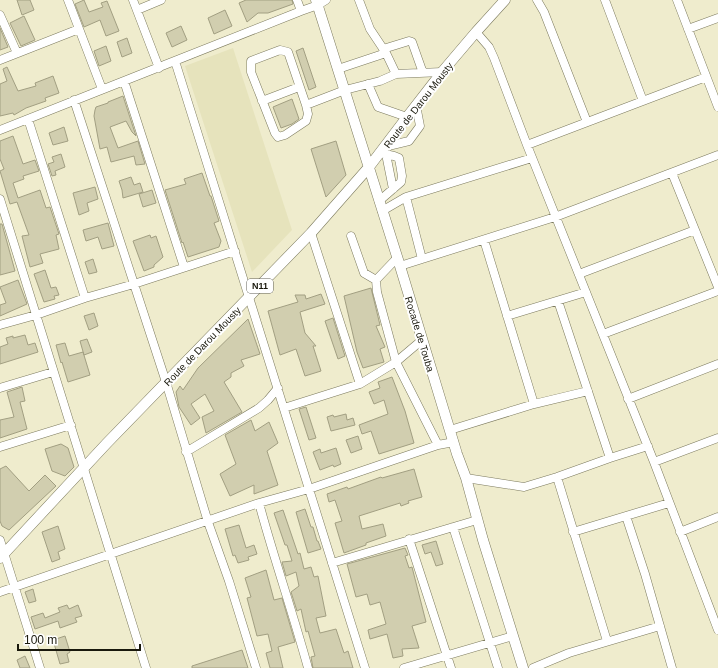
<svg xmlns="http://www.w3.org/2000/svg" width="718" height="668" font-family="Arial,sans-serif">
<rect width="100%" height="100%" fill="#efeccd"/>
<path fill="#e6e3bc" d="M233 48 292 230 252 272 185 66Z"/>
<path fill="#d1ceaf" stroke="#a29f82" d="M17 0H30L34 10 22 15Z
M84 0 89 12 103 7 101 3 107 1 119 31 106 36 100 20 84 27 75 4Z
M246 0H292L293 4 268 13H258L247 22 239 3Z
M225 10 232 26 214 34 208 18Z
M24 16 35 40 21 46 10 23Z
M181 26 187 40 172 47 166 33Z
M0 28 8 47 0 50Z
M127 38 132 53 122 57 117 42Z
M106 46 111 61 99 66 94 51Z
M303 48 316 87 309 90 296 51Z
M7 67 18 91 36 86 35 83 53 76 59 93 45 98 46 101 26 108 14 115 13 113 0 116V84L7 81 3 69Z
M123 96 136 136 132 132 126 121 110 127 118 148 138 141 145 164 136 165 134 156 111 162 107 147 100 149 94 116 95 110 96 107 108 103V102Z
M292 99 299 119 292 124 281 128 273 107Z
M64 127 68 141 53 145 49 133Z
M13 136 23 164 35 160 39 171 23 176 24 179 13 183 18 198 40 190 46 208 50 207 59 234 56 235 59 249 40 254 43 263 30 267 22 236 29 235 17 202 10 204 0 171 4 169 0 159V141Z
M336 141 346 175 326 197 311 149Z
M61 154 65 167 55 171 56 175 52 176 48 164 54 162 52 157Z
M202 173 210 196H211L219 221 214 223 221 241 219 247 188 257 183 242 182 243 165 190 186 184 184 179Z
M131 177 134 185 140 183 143 192 123 198 122 190 119 181Z
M95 187 98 199 87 203 89 211 79 215 73 193Z
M152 190 156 203 143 207 139 194Z
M108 223 114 246 102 249 98 237 86 241 83 230Z
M0 224H2L15 271 0 275Z
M150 235 151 238 156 236 163 257 154 265V267L144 271 133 241Z
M93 259 97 272 89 274 85 262Z
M45 270 51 288 56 287 59 295 54 296 55 299 44 302 34 274Z
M18 280 27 304 0 316V305L6 303 0 287Z
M371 288 380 325 376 326 385 347 380 349 384 362 363 368 357 352 344 296Z
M321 294 325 304 300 312 305 333 316 346H313L321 371 305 376 296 349 280 355 268 311 298 302 295 295H305L306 299Z
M94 313 98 326 89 330 84 316Z
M333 318 345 356 338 359 325 321Z
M248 319 260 354 241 360 244 366 231 373V377L224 382 242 412 206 433 202 417 214 411 205 394 191 404 200 418 191 425 179 407 176 392 180 386 183 390 198 368Z
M25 335 28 345 35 343 38 352 0 364V347L8 344 6 338 13 336V338Z
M87 339 92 352 84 355 80 341Z
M65 343 69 356 83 352 90 375 68 382 62 362 61 363 56 345Z
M392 377 405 411 414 443 379 454 371 431 362 434 359 425 388 414 384 400 374 404 369 392 380 388 378 382Z
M22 387 25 401 20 402 27 429 0 438V420L14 417 7 392Z
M306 407 316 438 309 440 299 409Z
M346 414 347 420 353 418 355 425 331 431 327 417 333 415 334 417Z
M251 420 255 431 269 422 278 443 267 451 278 485 254 494V485L230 496 220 474 236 464 225 435Z
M358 436 362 449 351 453 346 440Z
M61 444 68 448 74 467 65 476 52 471 45 449Z
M336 448 341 464 334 467 333 465 320 470 313 452 320 449 321 453Z
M6 466 29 491 45 475 56 486 9 530 2 526 0 521V469Z
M414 469 422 497 408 501 409 503 401 506 400 503 359 516 362 529 383 524 386 536 366 543V545L344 553 335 523 342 521 335 500 329 502 327 494 347 487 348 489 381 477 382 478Z
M305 509 311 527H313L317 541H318L321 549 308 553 296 512Z
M283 510 298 554 300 553 304 569 311 567 314 577 318 576 326 616 316 618 320 633 336 629 344 653 348 651 353 668H313L311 657 315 656 308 631 306 632 301 609 297 611 291 592 299 586 296 572 286 576 282 562 292 561 287 545H285L274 513Z
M239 525 246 548 254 545 257 554 248 557 249 560 238 563 235 555 233 556 225 529Z
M58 526 65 549 58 552 60 559 52 562 42 532Z
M436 541 443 564 436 566 431 552 425 554 422 545Z
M405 548 408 555 405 556 409 568 412 567 426 622 412 626 419 648 402 649 403 656 393 658 387 634 370 639 368 630 386 624 380 602 370 605 367 594 356 597 347 564Z
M266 570 274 600 282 598 295 642 278 647 283 668H270L266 653 272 651 268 634 257 636 247 598 251 597 245 578Z
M33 589 36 601 29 603 25 592Z
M67 605 69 609 78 605 82 616 75 618 77 622 60 628 58 621 35 629 31 617 43 613 45 618 60 612 58 608Z
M65 636 70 652 67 654 69 662 60 664 53 640Z
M242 650 248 668H192V666Z
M25 656 30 668H20L17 660Z"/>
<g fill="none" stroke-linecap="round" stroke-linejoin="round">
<defs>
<path id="minor" d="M68 0 102 89
M133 0 159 68
M297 0 301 11
M537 0 544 12 587 122
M605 0 643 101
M677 0 718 107
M137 10 161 0
M0 15 17 53
M688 29 718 18
M476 32 489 47 494 58 527 145 654 462 718 630
M383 49 409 41 412 42 423 73
M280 50 288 52 306 105 308 114 306 121 285 135 278 137 275 133 251 72V61Z
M0 60 79 29
M175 61 365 668
M338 69 386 53
M396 74 442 72
M124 81 184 267
M368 84 378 107 407 117
M74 100 166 382 208 522 229 581 256 668
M262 101 299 87
M306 105 345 90 380 81 396 74 386 53 370 29 359 0
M28 119 85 298
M0 130C100 90 201 51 301 11L318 5 326 0
M527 145 706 77
M384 147 409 141 420 126 416 105
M386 154 393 189
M672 173 718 287
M406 197 422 259
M0 199 146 668
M379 201 401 182 402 176 399 158 394 156 380 153
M382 211 406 197 532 158
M311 233 360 384
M351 236 364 273 376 280
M484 240 534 404
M397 258 376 280 377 292 396 362 438 445
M400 266 555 217 718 155
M579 274 695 230
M558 301 610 458
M507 316 586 292
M0 325 36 315 85 298 134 284 235 251
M603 334 718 291
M0 388 53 372
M628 399 718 364
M284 408 360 384 396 362 422 340
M450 430 534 404 588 391
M0 447 71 425
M186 452 259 408 268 400 278 388
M654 462 718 438
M557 477 607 641
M466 478 524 487 557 477 610 458 648 446
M259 503C274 559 293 613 308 668
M626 516 645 574 672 668
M453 527 498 668
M573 532 669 503
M680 532 718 517
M409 539 451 668
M0 540 40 668
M332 563 477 520
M0 592 259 503 309 489 438 445 454 442
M404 668 513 636
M533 668 569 653 660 626"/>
<path id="major" d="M316 0 400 266 457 454 466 478 483 540 523 668
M0 558 107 443 311 233 369 167 407 117 442 72 476 32 505 0"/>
</defs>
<use href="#minor" stroke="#7c7a5e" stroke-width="9"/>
<use href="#major" stroke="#7c7a5e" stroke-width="11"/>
<use href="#minor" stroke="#fff" stroke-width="8"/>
<use href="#major" stroke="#fff" stroke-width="10"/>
</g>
<g text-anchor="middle" stroke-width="4" stroke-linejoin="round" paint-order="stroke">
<rect fill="#fff" stroke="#5e5d55" stroke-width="1" x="247" y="279" width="26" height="14" rx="3"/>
<g font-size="9" font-weight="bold" fill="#19180c">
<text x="260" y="289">N11</text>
</g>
<g font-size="10" fill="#19180c" stroke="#fff">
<text transform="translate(418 105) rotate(-52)" y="4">Route de Darou Mousty</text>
<text transform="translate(420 334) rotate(73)" y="4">Rocade de Touba</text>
<text transform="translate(202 346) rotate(-46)" y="4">Route de Darou Mousty</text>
</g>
</g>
<path d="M18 644v6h122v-6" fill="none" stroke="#19180c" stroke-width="2"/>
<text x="24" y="644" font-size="12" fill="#19180c" stroke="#ffffff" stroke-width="3" paint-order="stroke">100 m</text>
</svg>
